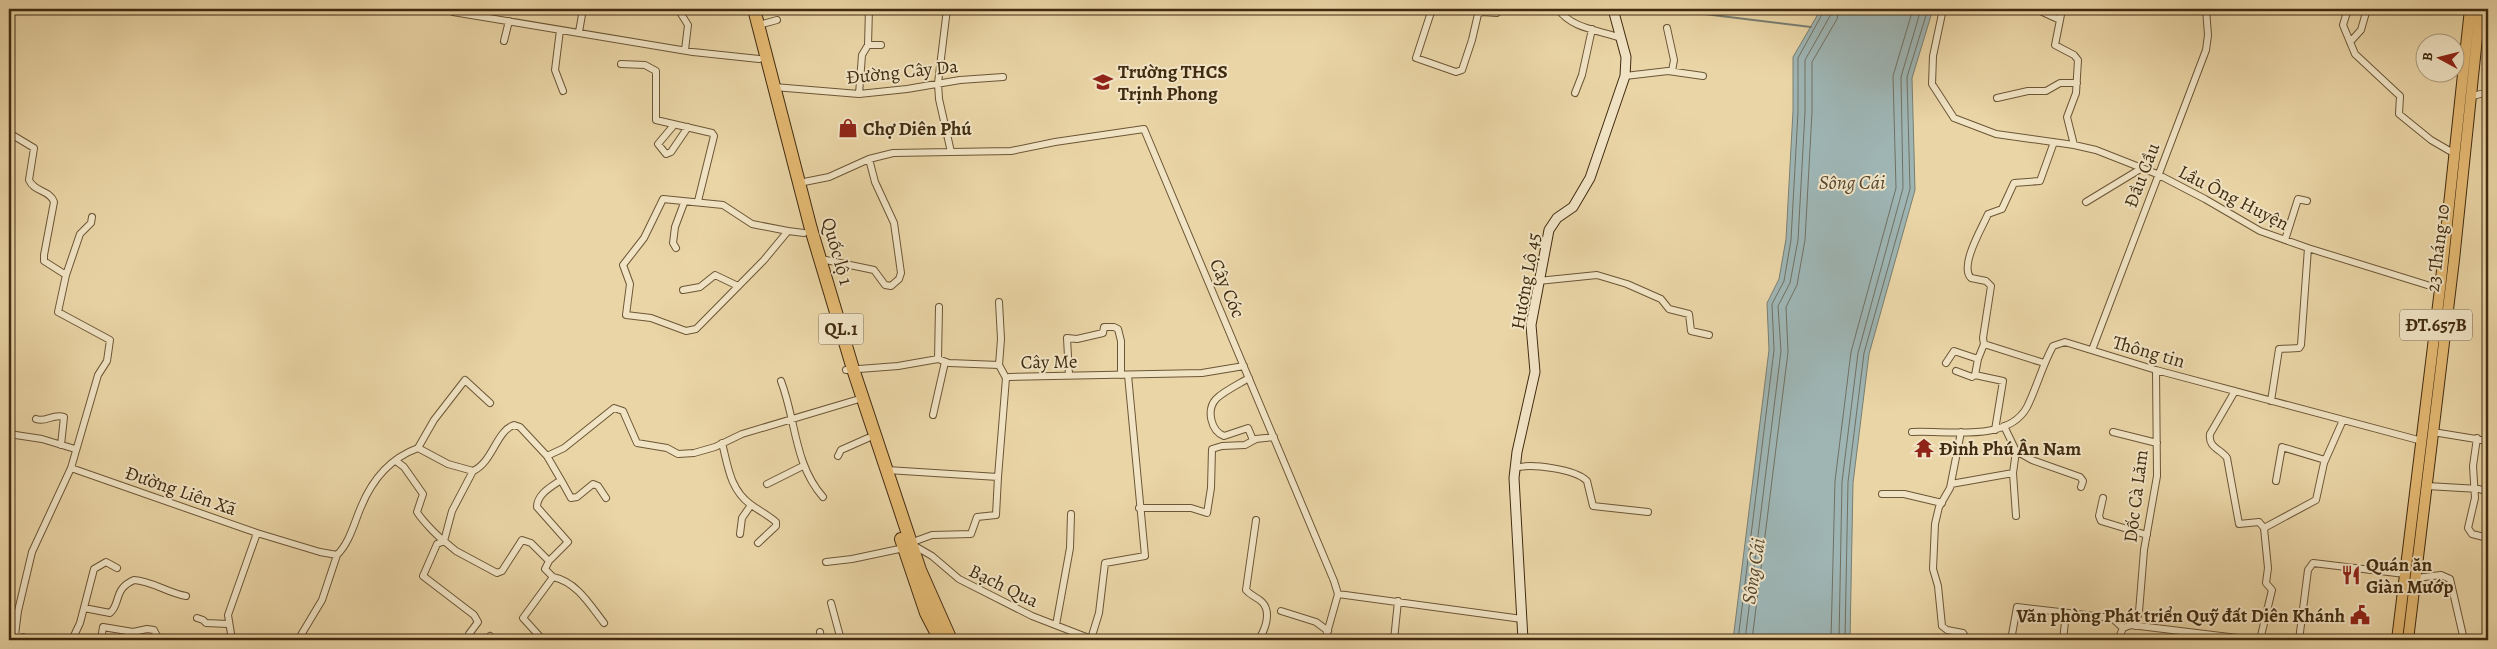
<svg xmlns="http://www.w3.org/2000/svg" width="2497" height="649" font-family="Alegreya,serif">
<rect width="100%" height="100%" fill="#ead5a6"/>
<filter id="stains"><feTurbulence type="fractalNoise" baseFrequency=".004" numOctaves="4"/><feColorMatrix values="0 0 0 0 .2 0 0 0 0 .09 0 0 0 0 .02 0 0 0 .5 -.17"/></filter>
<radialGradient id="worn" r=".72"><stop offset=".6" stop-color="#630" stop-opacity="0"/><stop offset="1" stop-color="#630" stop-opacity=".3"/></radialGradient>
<path fill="#9eb5b4" stroke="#797e72" d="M1821 9H1933L1912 78 1915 190 1869 354 1853 483 1850 640H1733L1769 350 1767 303 1779 279 1786 239 1793 111V57Z"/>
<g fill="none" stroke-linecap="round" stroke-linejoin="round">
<path stroke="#707062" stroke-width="1" d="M1738 640 1774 350 1772 304 1784 281 1791 240 1798 112V58L1825 9
M1745 640 1781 351 1778 306 1790 283 1798 240 1805 112V60L1830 16 1831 9
M1752 640 1788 352 1786 307 1797 285 1805 240 1812 112V62L1837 19 1839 9
M1831 640 1835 481 1851 352 1896 188 1893 76 1913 9
M1839 640 1842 482 1858 353 1903 188 1901 77 1921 9
M1845 640 1848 482 1864 353 1910 189 1907 77 1928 9"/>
<path stroke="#797e72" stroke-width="2" d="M1694 9 1696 13 1811 27"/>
<defs>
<path id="street" d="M678 9 688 25 685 50
M1432 9 1416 58 1456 72 1462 70 1472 40 1478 14 1482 12 1497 13 1501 9
M1558 9C1572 29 1599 30 1621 38
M1943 9 1933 56 1932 84 1954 118 1996 134 2074 145 2096 150 2157 174 2205 199 2260 231 2308 248 2440 289
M2036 9 2060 20 2055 45 2074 55 2078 60 2076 93 2067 117 2074 145
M2348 9 2343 25 2355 54 2400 96 2399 114 2431 140 2455 154
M453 12 693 52 759 59
M2060 20 2062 9
M759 25 777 20
M1667 28 1674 60 1672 71
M560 30 555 70 563 91
M579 32 583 9
M504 41 509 21
M2350 42 2361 30 2367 9
M868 45 869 9
M621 64 645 65 656 71V120L712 133 714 136 698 201
M1625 76 1668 71 1703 76
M774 87 859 94 907 89 960 80 1003 77
M1575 93 1582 75 1592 29
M859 94 862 55 868 45H881
M2473 96 2488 92
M1997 98 2028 91H2046L2060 83H2077
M674 125 658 144 666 154 671 152 688 127
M9 133 34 148 29 180C34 192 50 190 54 202L44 255V261L66 275 58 312 110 340 107 361 98 375 71 468 32 552 18 611 15 635 34 640
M951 152 1011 151 1055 142 1144 129 1334 581 1338 594 1325 640
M799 183 829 177 869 159 893 153 951 152 939 99 938 83 947 9
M2086 202 2142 168
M788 231 752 224 723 205 663 199 644 238 623 265 630 284 626 315 651 318 686 331 696 329 764 260 788 231 804 233
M2285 240 2298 199 2307 201
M676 248 673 243 675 227 684 203
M821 259 874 270 885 285 891 286 899 279 901 273 894 223 875 182 869 159
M66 275 80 234 91 223 92 217
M1538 281 1597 275 1627 284 1661 299 1669 309 1689 314 1691 331 1709 335
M683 290 700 287 715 275 738 286
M999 302 1001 339 999 365
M2092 350 2206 50 2208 35 2206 9
M938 359 939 307
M1946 363 1954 351 1978 359
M2044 363 1984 344 1983 338 1991 286 1986 281 1971 278C1959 266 1982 228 1988 214L2002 209 2014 183 2040 181 2054 142
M846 370 898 366 938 359 949 363 999 365 1006 378
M1956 371 1972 377 1975 375 2003 381 1995 430
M1069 375 1067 338 1077 339 1103 333 1104 327H1114L1118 329 1121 341V375
M1975 375 1978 359 1984 344
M1249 378C1239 384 1224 391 1216 399 1206 410 1211 431 1224 436L1248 428 1253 440
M781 381C796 420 794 464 823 497
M2235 391 2210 434C2208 448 2221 449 2227 458L2239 524 2259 522 2264 528
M2271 401 2279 349 2299 348 2301 345 2308 248
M933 415 945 362
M36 419C46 423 53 413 64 417L61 445
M2004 426 2016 451
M1912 432C1946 430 2008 443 2027 407 2037 387 2042 366 2053 346L2065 342 2156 370 2422 441
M1961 432 1950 488 1939 507 1935 524 1933 569 1938 586 1942 626 1947 630 1963 633 1967 640
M2113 432 2157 443
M2433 432 2488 441
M9 434 42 439 75 449
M2477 438 2473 466 2475 498 2468 528 2472 534 2488 538
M722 443C728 466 730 489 750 504 758 510 768 515 776 522V526L758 543
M418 448 448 464 473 471C493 462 496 431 514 425L520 427 547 456 564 448 614 408 623 411 637 443 667 448 678 454 694 453 715 447 742 434 856 400
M418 448 434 420 465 380 490 403
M838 456 841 450 868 438
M396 461 404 467 423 494 417 512C422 520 436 535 444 541L437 544 423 576 474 615 478 622 469 634 472 640
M71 468 257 533 320 552 337 555C350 542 354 523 361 507 372 480 391 458 418 448
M1515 468C1531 463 1575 469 1587 481L1593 506 1648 512
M887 470 998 477 1006 378 1009 377 1202 373 1244 366
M473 471 452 511 444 541 456 551 497 573 502 571 522 540 531 543 549 561 568 542 537 507C537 494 551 487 561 480L547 456
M561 480 571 498 577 497 593 484 598 486 606 498
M2276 481 2282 447 2325 460
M767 484 803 466
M1951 484 2013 473
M2427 486 2479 489 2488 492
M1882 494H1904L1942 503
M2103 498 2099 516 2101 521 2147 535
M1139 508H1191L1207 513 1211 488 1212 449 1222 446 1245 445 1256 439 1274 437
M2016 516 2013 473 2016 451 2032 460 2080 477 2083 481 2081 487
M1256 520 1246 590C1251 596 1257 597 1262 602 1272 612 1265 631 1258 640
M740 534 742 518 751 505
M910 543 932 535 971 534 977 517 996 515 998 477
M913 545 932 556 959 579 1032 616 1094 640
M826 562 852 559 904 548
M553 577C577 582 590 605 604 623
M2416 578 2441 575 2450 579 2464 640
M1338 594 1522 619
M831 603 841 640
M84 608 110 613C121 604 113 589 134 580 152 581 168 593 186 596
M1281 611 1316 622 1328 631
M197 618 203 620 206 623 228 624
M1056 625 1070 548 1071 514
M2135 626 2139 612 2144 550 2157 476 2156 370
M820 632 821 640
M1091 639 1099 613 1105 563 1145 556 1128 375
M72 640 80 623 94 569 106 562 117 568
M101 640 103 627 133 632 147 629 154 630C158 639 160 640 170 640
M176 640H188
M232 640 228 615 257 533
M298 640 322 600 337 555
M485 640 490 636 494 640
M543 640 523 618 553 577 545 569 549 561
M1394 640 1398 601
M2011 640 2017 607 2112 618 2123 628
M2063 640 2066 613
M2118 640 2123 628 2131 625 2254 640
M2260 640 2272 590 2266 583 2268 568 2264 528 2316 500 2324 463 2343 420
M2299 640 2308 570 2313 563 2405 574"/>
<path id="secondary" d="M1523 640 1514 478 1517 452 1535 372 1531 325 1549 230 1557 218 1573 207 1590 178 1625 76 1626 57 1613 9"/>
<path id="primary" d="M2397 640 2440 289 2470 9
M2408 640 2454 260 2480 9"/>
<path id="highway" d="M754 9 811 229 853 369 920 570 951 640
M901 539 926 613 940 640"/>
</defs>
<use href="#street" stroke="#6b5636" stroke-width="8"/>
<use href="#secondary" stroke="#412b10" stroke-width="11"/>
<use href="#primary" stroke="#412b10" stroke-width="12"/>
<use href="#highway" stroke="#412b10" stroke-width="14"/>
<use href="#street" stroke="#f1e4c5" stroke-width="6"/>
<use href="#secondary" stroke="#f1e4c5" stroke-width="9"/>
<use href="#primary" stroke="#e5ba73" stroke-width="10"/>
<use href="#highway" stroke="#e5ba73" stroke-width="12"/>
</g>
<defs>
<symbol id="school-bare" viewBox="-9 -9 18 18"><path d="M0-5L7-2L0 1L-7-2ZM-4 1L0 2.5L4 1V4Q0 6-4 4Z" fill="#8f2418" stroke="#f1e4c5" stroke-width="2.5" paint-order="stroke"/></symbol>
<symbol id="shop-bare" viewBox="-9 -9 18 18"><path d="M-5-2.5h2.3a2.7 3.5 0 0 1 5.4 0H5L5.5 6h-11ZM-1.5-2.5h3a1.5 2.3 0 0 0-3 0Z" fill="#8f2418" stroke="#f1e4c5" stroke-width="2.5" paint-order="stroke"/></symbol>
<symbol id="temple-bare" viewBox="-9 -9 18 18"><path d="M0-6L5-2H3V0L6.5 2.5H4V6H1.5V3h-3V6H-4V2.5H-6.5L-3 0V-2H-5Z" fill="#8f2418" stroke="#f1e4c5" stroke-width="2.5" paint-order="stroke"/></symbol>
<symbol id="restaurant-bare" viewBox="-9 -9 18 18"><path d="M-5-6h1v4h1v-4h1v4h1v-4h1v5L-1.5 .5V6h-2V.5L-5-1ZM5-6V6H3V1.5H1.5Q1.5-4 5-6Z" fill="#8f2418" stroke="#f1e4c5" stroke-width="2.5" paint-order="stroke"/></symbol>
<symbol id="civic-bare" viewBox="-9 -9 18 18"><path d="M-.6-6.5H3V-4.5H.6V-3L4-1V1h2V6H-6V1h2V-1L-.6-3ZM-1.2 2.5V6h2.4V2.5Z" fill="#8f2418" stroke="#f1e4c5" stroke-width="2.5" paint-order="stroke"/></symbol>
</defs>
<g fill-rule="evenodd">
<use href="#school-bare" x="1089" y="68" width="28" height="28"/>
<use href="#shop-bare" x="834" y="114" width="28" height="28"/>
<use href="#temple-bare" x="1910" y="434" width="28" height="28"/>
<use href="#restaurant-bare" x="2337" y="561" width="28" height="28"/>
<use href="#civic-bare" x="2346" y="601" width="28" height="28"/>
</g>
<g text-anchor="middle" stroke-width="4" stroke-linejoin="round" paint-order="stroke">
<g fill="#f1e4c5" stroke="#766246" stroke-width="1">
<rect x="2400" y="309.5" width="72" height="31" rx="4"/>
<rect x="818.5" y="313.5" width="45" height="31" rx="4"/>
</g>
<g font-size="18" font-weight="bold" fill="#412b10">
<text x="2436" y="331">ĐT.657B</text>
<text x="841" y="335">QL.1</text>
</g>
<g font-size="19" fill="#412b10" stroke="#f1e4c5">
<text transform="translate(902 71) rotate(-6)" y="7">Đường Cây Da</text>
<text transform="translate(2141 175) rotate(-69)" y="7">Đầu Cầu</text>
<text transform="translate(2234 197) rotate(27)" y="7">Lầu Ông Huyện</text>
<text transform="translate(2437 248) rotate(-83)" y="7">23 Tháng 10</text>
<text transform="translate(838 251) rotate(74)" y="7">Quốc lộ 1</text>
<text transform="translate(1525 281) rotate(-80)" y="7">Hương Lộ 45</text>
<text transform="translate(1228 288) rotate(67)" y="7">Cây Cóc</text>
<text transform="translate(2149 351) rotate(16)" y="7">Thông tin</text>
<text transform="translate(1049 361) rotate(-1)" y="7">Cây Me</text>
<text transform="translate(181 490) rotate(19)" y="7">Đường Liên Xã</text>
<text transform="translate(2135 496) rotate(-83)" y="7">Dốc Cà Lăm</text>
<text transform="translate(1004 585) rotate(26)" y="7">Bạch Qua</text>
</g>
<g font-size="19" font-weight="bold" fill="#412b10" stroke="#f1e4c5" text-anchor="start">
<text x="1118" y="78">Trường THCS<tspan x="1118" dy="22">Trịnh Phong</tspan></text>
<text x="863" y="135">Chợ Diên Phú</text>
<text x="1939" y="455">Đình Phú Ân Nam</text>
<text x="2366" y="571">Quán ăn<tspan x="2366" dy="22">Giàn Mướp</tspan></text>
<text x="2345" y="622" text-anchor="end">Văn phòng Phát triển Quỹ đất Diên Khánh</text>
</g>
<g font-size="20" font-style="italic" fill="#544731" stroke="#f1e4c5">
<text x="1852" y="189">Sông Cái</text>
<text transform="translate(1753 571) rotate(-81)" y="7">Sông Cái</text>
</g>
</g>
<rect width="2497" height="649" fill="none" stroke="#ead5a6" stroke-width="30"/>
<rect x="10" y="10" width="2477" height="629" fill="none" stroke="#412b10" stroke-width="2.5"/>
<rect x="15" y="15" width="2467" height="619" fill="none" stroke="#412b10"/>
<g transform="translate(2440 58) rotate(277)"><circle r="24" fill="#f1e4c5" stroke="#ab9a7d"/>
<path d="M0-4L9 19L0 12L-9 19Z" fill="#8f2418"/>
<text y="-8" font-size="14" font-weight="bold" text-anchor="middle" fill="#412b10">B</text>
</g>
<rect width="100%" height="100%" filter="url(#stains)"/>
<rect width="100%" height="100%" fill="url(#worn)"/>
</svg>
